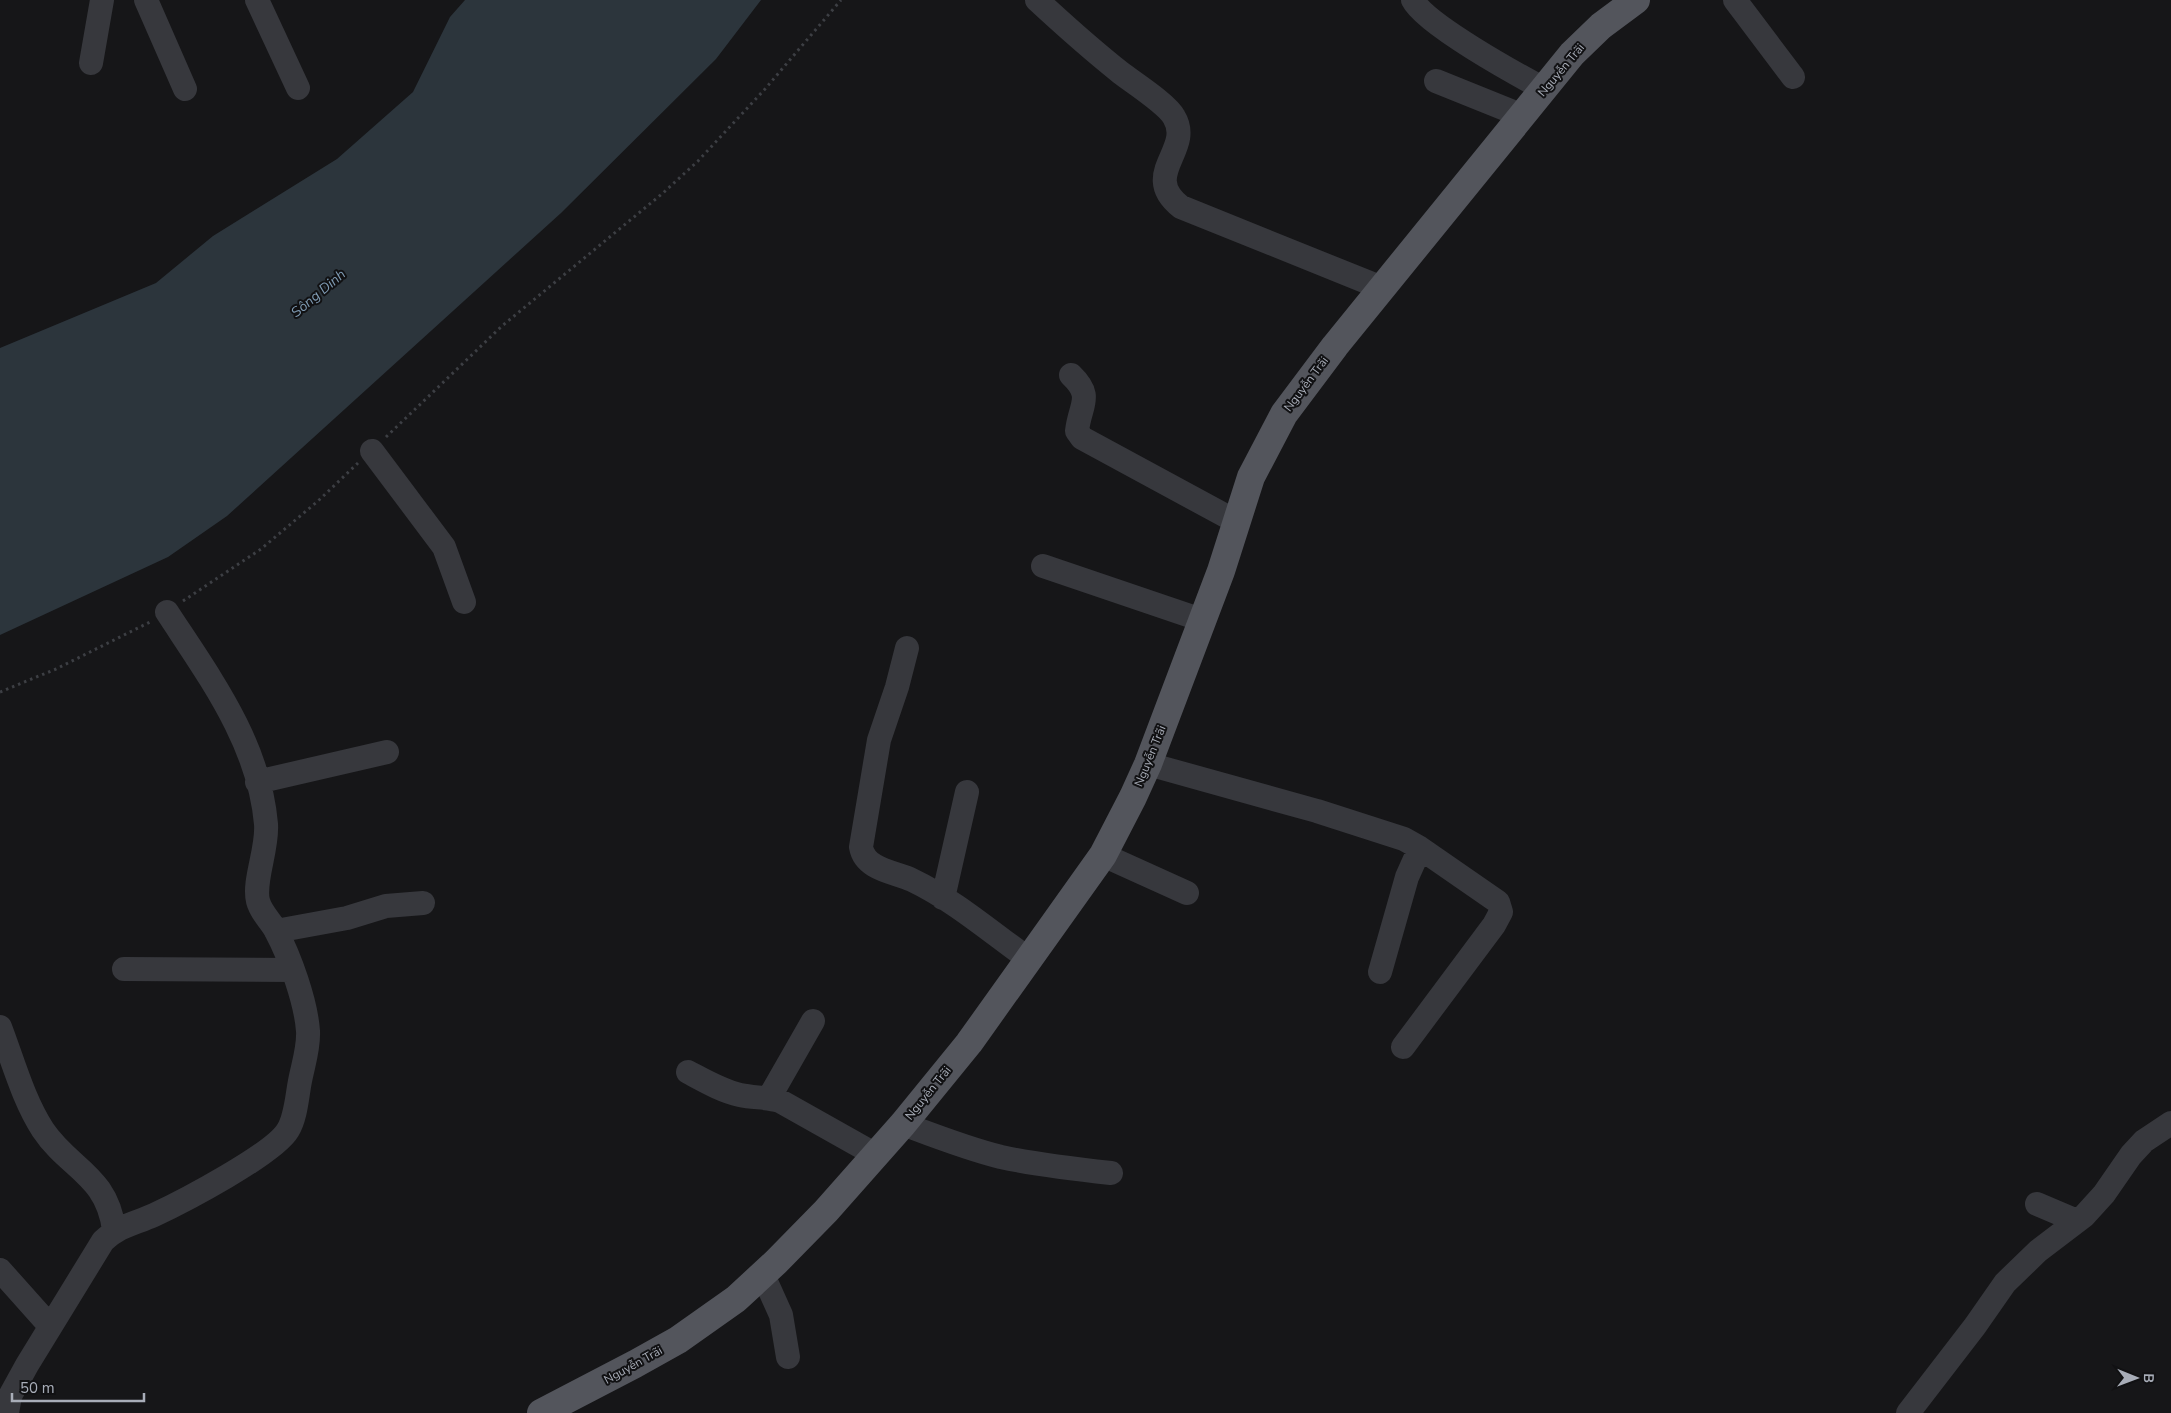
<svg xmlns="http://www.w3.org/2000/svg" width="2171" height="1413" font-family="'Nunito Sans',sans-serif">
<rect width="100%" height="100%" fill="#161618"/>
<path fill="#2c353c" d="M465 0H761L716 59 561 213 227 516 168 557 0 635V348L156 283 213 236 337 159 413 92 450 17Z"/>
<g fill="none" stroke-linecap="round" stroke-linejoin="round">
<path stroke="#3d3f44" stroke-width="3" stroke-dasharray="2.5 4" stroke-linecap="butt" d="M386 437 502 326 663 193 698 161 765 89 841 0
M183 601 261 549 318 501 358 463
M0 692 56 669 150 622"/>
<path stroke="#37383d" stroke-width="24" d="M146 0 185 89
M257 0 298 88
M1037 0C1064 25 1092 50 1121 73 1134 83 1167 104 1174 117 1194 150 1139 174 1181 207L1382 288
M1413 0C1425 24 1516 74 1544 89
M1735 0 1793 77
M91 63 102 0
M1436 81 1523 116
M1071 375C1094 397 1080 404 1077 431L1082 438 1237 522
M372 451 444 547 464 602
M1043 566 1202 620
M907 648 897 687 879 740 861 847C865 870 895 872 912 880 954 900 992 933 1030 960
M1148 764 1317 811 1404 839 1420 848 1407 877 1380 972
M257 782 387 752
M1103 855 1187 893
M943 898 967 792
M276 931 347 918 386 906 423 903
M124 969 293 970
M0 1027C13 1061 23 1099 43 1130 69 1169 107 1175 114 1230
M1403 1047 1494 925 1501 912 1498 902 1420 848
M688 1072C705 1081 722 1091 740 1095 754 1098 767 1097 780 1101L876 1155
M769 1098 813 1021
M903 1124C935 1136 968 1149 1001 1157 1038 1165 1074 1169 1111 1173
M2037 1204 2077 1221
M0 1270 50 1326
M763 1275 781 1315 788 1357
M7 1413 10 1396 27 1365 103 1241C120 1225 134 1224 154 1215 182 1202 274 1154 288 1130 296 1117 297 1096 300 1081 303 1065 309 1048 308 1031 306 1002 290 957 276 931 271 921 261 913 258 901 253 881 268 849 266 824 259 743 210 678 167 612
M1908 1413 1975 1326 2005 1283 2038 1251 2084 1216 2104 1194 2131 1155 2144 1141 2171 1123"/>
<path stroke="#53555c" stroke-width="28" d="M541 1413 635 1364 678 1340 736 1299 776 1262 826 1211 903 1124 969 1043 1103 855 1133 797 1148 764 1221 571 1251 477 1284 414 1335 346 1572 54 1601 26 1636 0"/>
</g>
<g text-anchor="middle" stroke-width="4" stroke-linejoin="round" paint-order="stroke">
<g font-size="12" fill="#a8adb8" stroke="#111113">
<text transform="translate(1561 70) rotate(-50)" y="4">Nguyễn Trãi</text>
<text transform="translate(1306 384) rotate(-53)" y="4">Nguyễn Trãi</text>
<text transform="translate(1150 756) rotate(-68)" y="4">Nguyễn Trãi</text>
<text transform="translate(928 1093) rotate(-51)" y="4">Nguyễn Trãi</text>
<text transform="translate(633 1365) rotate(-29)" y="4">Nguyễn Trãi</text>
</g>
<g font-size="14" font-style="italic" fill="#7f9bb3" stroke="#111113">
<text transform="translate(318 293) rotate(-40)" y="5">Sông Dinh</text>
</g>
</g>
<g transform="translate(2136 1378) rotate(91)" stroke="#111113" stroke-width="4" paint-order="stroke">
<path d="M0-4L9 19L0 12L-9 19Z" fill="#a8adb8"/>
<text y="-8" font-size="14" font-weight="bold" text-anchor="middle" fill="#a8adb8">B</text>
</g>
<path d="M12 1393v8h132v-8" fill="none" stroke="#a8adb8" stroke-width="2.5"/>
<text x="20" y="1393" font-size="15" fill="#a8adb8" stroke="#111113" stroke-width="4" paint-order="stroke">50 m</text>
</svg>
